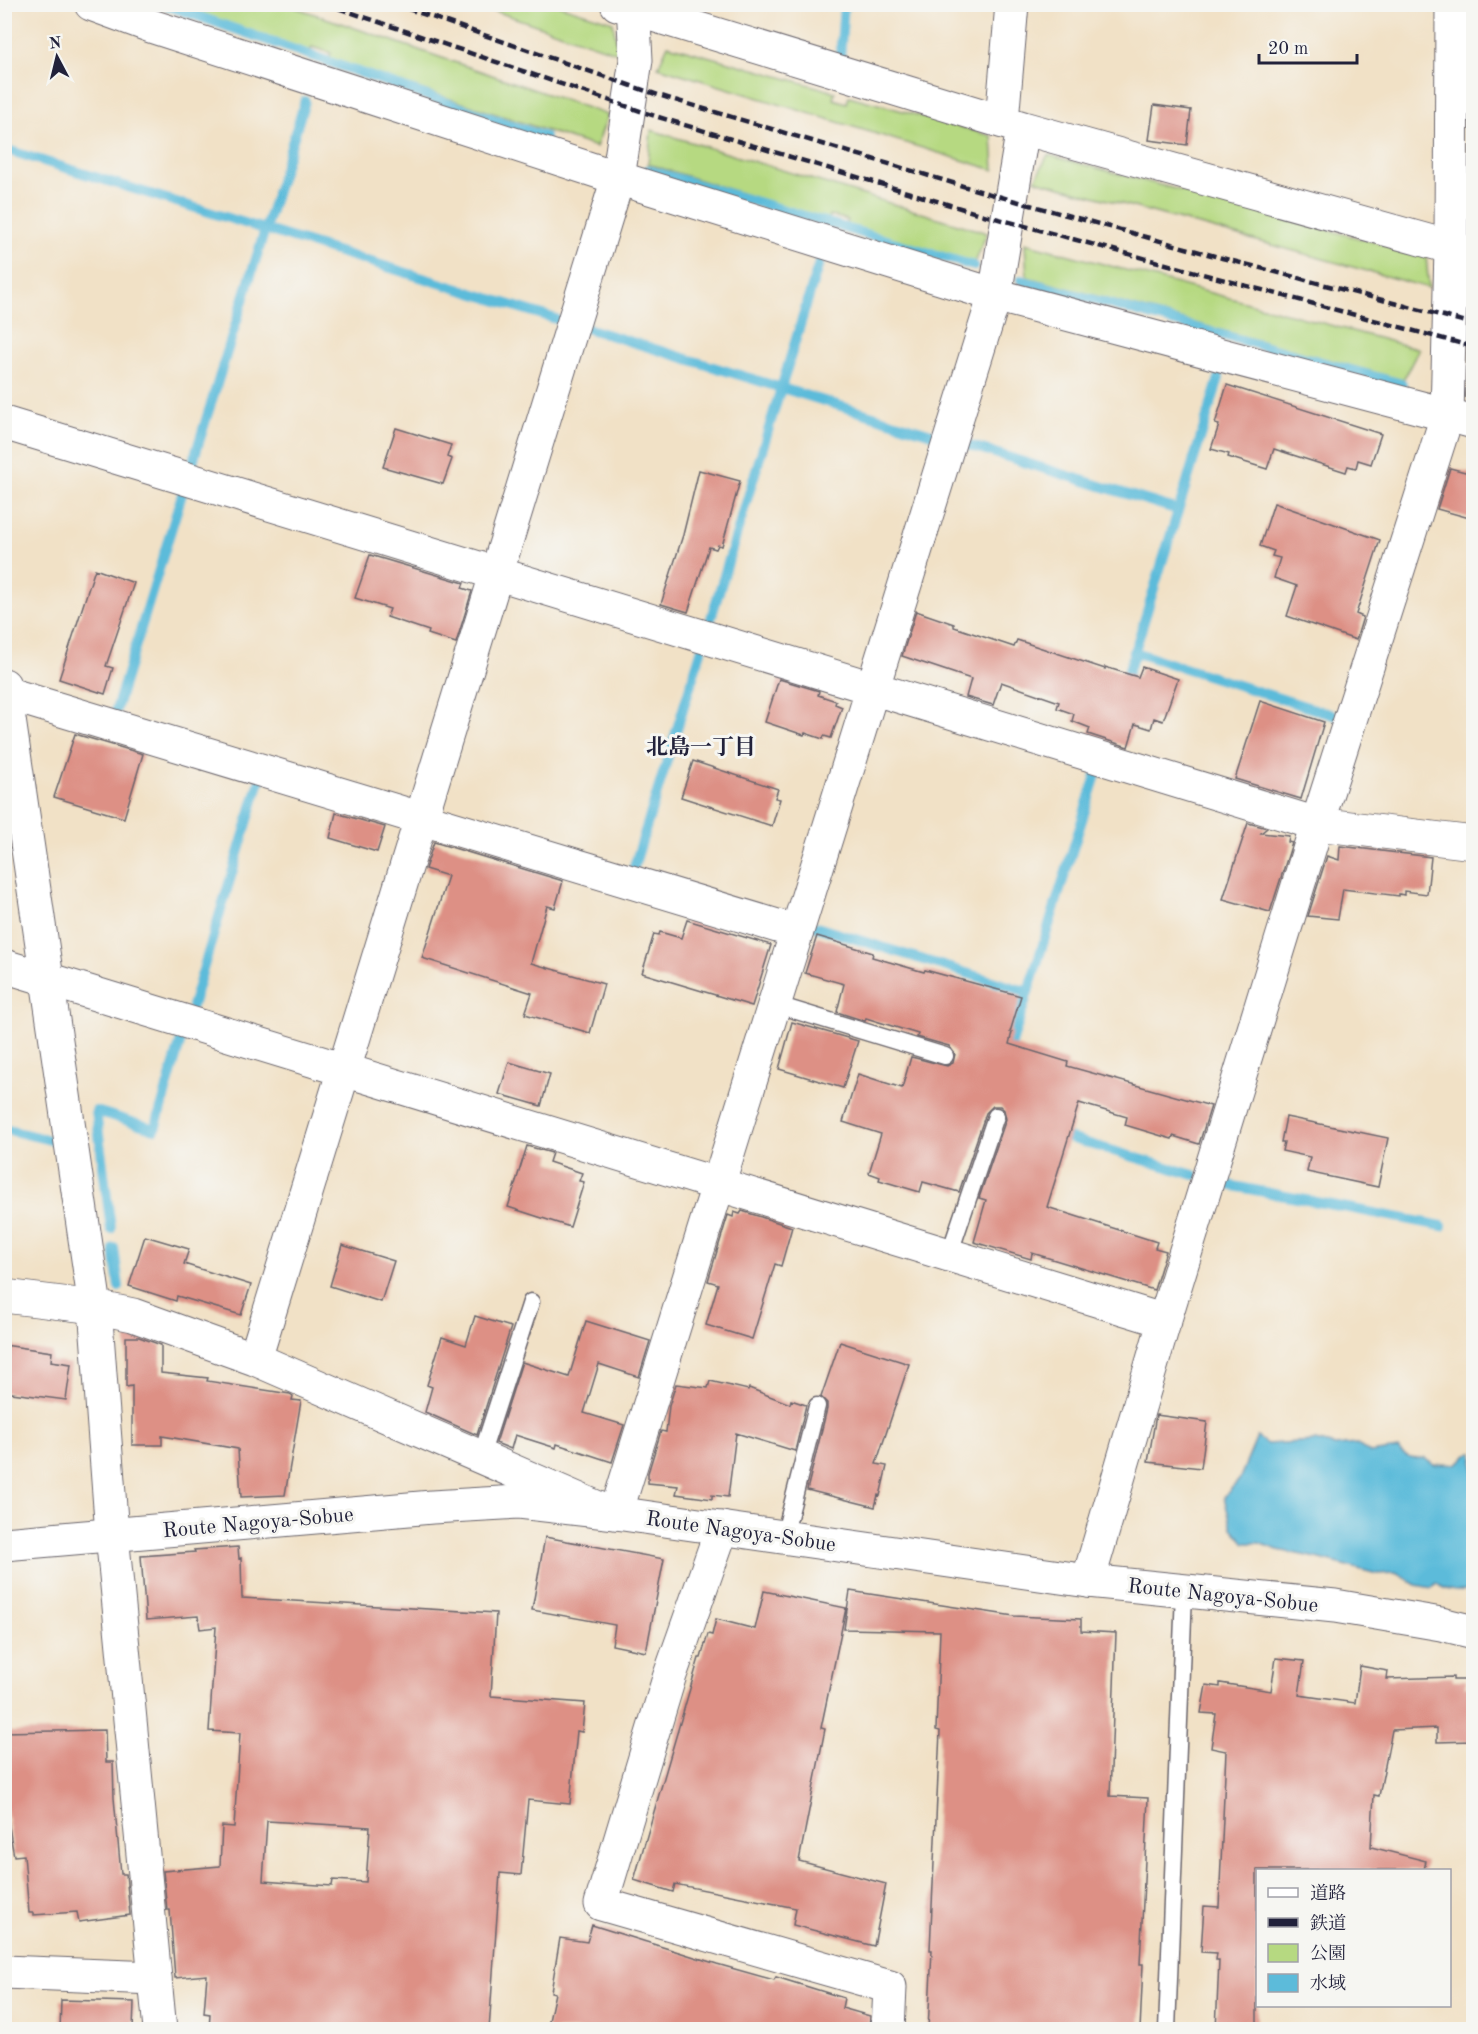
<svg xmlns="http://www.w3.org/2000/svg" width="1478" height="2034" font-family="'Old Standard TT','Noto Serif JP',serif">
<rect width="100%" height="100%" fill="#f6f6f2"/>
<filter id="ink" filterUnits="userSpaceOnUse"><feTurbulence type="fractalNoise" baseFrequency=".0167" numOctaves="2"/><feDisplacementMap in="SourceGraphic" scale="12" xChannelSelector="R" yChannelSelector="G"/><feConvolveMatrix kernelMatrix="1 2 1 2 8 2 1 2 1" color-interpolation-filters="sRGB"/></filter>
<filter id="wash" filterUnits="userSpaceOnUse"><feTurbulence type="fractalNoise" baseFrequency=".008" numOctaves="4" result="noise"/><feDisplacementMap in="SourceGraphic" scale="24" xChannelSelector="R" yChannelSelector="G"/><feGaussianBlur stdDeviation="1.35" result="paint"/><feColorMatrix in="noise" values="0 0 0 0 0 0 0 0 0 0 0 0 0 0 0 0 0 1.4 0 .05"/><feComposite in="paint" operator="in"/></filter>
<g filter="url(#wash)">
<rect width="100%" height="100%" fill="#f1e1c6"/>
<path fill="#b6d981" stroke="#6c7e5e" stroke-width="1.5" d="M172 5H288L608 115 596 147 329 59 331 53 312 47 310 52Z
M477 5H558L613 22 618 53Z
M668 45 835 92 833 99 847 103 849 96 992 136 994 170 658 67Z
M651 130 987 233 975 263 846 226 848 220 829 215 828 220 648 164Z
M1048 155 1426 256 1429 288 1035 180Z
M1025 243 1419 349 1403 380 1027 277Z"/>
<path fill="#5cbbda" stroke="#3f6e8a" stroke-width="1.5" d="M1257 1437 1267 1444 1315 1441 1335 1446 1356 1444 1370 1453 1398 1449C1405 1458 1413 1460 1424 1458L1434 1465C1451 1462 1455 1470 1467 1454L1473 1453V1590C1461 1592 1446 1593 1436 1583L1432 1588 1416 1585 1405 1577 1395 1573 1377 1574 1317 1558 1278 1550 1259 1543H1245L1232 1528 1224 1497 1239 1480Z"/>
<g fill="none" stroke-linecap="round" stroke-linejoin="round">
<path stroke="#5cbbda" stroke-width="10" d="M163 4 545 137
M840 58 844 4
M4 149 556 319
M648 170 974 266
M1021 280 1402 384
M583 327 935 435
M959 442 1178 510
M191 468 305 101
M709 625 819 263
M1134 652 1339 717
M1124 686 1219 378
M116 710 183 491
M633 870 702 648
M810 925 1028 992
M192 1006 261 777
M1008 1056 1097 772
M4 1129 50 1140
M1056 1134 1194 1175
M1223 1184 1442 1226
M111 1229 96 1111 155 1129 183 1033
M114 1248 119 1287"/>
</g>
<g id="blocks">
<path fill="#dd9085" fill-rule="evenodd" d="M1154 105 1191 110 1187 145 1149 140Z
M1227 385 1381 434 1371 464 1358 460 1356 468 1348 466 1346 472 1274 449 1267 469 1228 457 1229 454 1211 449 1219 425 1215 424Z
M396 428 451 445 447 457 452 459 443 484 383 467Z
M1450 468 1473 474V519L1437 509Z
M699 470 740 481 722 546 718 545 716 549 709 547 688 612 661 604 683 535Z
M1274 503 1380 540 1356 614 1363 617 1356 640 1287 616 1297 586 1274 578 1280 558 1272 556 1274 551 1260 546Z
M370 555 464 583 462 588 472 591 456 643 428 634 429 631 387 617 390 609 355 598Z
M95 569 134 583 106 666 113 668 105 694 59 679Z
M916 611 954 624V627L1014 647 1017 640 1105 669V667L1138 677 1142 667 1178 679 1163 721 1154 718 1151 729 1135 724 1128 747 1088 734 1090 728 1072 721 1074 714 1057 708 1059 702 1001 682 993 705 966 697 971 679 902 656Z
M779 679 819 691 818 695 836 701 835 704 842 707 831 738 824 736 823 739 805 733 804 735 765 722Z
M1260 701 1324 722 1301 799 1235 779Z
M75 734 143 754 124 818 54 797Z
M693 761 778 789 775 798 780 799 772 826 681 797Z
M336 813 385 827 377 852 330 838Z
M1248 823 1267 828 1261 833 1289 836 1288 842 1292 843 1270 912 1223 899Z
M434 842 563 881 555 908 547 906 531 963 604 984 590 1033 525 1014 532 993 422 958 448 876 425 869Z
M1340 846 1431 857 1427 894 1404 891V895L1399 894V896L1343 889 1338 919 1308 916 1327 856 1339 860Z
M687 920 771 945 752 1006 642 973 654 934 659 935 660 932 681 938Z
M817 936 873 953 872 957 924 972 925 970 1021 996 1010 1032H1012L1009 1044 1068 1062 1067 1066 1211 1106 1199 1144 1173 1136 1172 1139 1125 1125 1127 1117 1079 1103 1047 1207 1157 1242 1155 1248 1166 1251 1154 1290 1032 1253 1031 1259 974 1242 986 1200 979 1198 1006 1119 1004 1110 1000 1106H993L986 1113 959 1192 923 1182 920 1192 879 1180 880 1177 869 1173 881 1134 843 1122 858 1074 902 1088 911 1057 947 1066 953 1063 955 1054 949 1046 917 1037 918 1034 866 1018 865 1021 837 1012 844 984 805 973Z
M792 1022 858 1041 843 1088 779 1069Z
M509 1062 550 1074 541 1106 499 1094Z
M1286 1117 1388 1138 1378 1187 1307 1172 1310 1157 1282 1151 1284 1142H1281Z
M527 1146 552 1153 549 1162 582 1173 579 1181 584 1182 570 1227 508 1207Z
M742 1211 792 1227 781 1266 775 1264 752 1339 706 1325 718 1284 708 1281 728 1215 733 1217 734 1212 740 1214Z
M145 1236 189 1249 184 1264 251 1285 241 1315 177 1296 176 1301 129 1286Z
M342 1245 394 1261 381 1302 330 1286Z
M475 1316 511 1327 477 1435 425 1412 432 1387 427 1385 442 1337 466 1345Z
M586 1321 650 1341 639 1377 599 1364 584 1413 624 1425 612 1462 557 1444 556 1448 515 1435 511 1449 496 1443 522 1362 569 1377Z
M126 1337H139L161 1345V1373L208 1378 207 1381 290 1394 293 1396 292 1400 301 1401 285 1495 241 1497 238 1449 162 1436V1445H132V1386L126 1387Z
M840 1342 909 1364 876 1464 887 1466 880 1496 878 1495 875 1507 807 1490 827 1409V1403L821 1397Z
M4 1345 52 1352 51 1361 71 1364 66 1400 4 1392Z
M710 1381 748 1390 749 1388 790 1404 791 1400 806 1405 795 1451 736 1433 728 1497 712 1495V1499L676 1494 678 1486 648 1483V1473L661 1431 666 1432 669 1406 676 1384 708 1388Z
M1156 1415 1207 1422 1201 1468 1148 1462Z
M545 1537 664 1559 646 1652 612 1645 615 1625 532 1610Z
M238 1547 239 1559 241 1558 242 1598 496 1613 491 1696 585 1703 582 1732 577 1731 570 1804 528 1800 521 1875 500 1873 489 2030H209L210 2014 204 2013 207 1975 175 1978 170 1910H167L163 1871 220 1866 222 1826 234 1827 240 1733 209 1731 216 1627 200 1629 198 1616 146 1620 141 1556 195 1552 194 1550ZM267 1821 370 1827 366 1882 333 1880 332 1886 263 1881Z
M764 1591 846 1608 821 1728 825 1729 799 1861 886 1884 874 1946 793 1925 796 1908 675 1884 673 1892 634 1880 699 1658H701L708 1634 712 1635 716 1619 755 1629Z
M850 1591 1014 1616 1081 1619V1631L1116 1633 1110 1796 1148 1798 1140 1964H1143L1140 2030H928L932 1950H930L940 1731 936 1730 940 1631 844 1629Z
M1276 1658 1304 1661 1299 1695 1355 1703 1360 1666 1388 1671 1387 1679 1453 1677V1680H1465V1687H1473V1741L1437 1742V1728L1392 1730 1379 1796 1374 1795 1371 1847 1426 1861 1424 1870H1257V2030H1216L1219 1960H1216L1217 1953 1201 1952 1204 1906 1219 1907 1226 1751 1211 1748 1216 1714 1201 1713 1206 1685 1220 1687V1683L1271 1691Z
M105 1730 106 1762H113L114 1798 121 1874H126L130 1915 79 1922 77 1912 33 1915V1913H29L24 1855 14 1856 12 1845 4 1795V1732Z
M592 1925 717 1964 774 1980 776 1977 844 1998 842 2008 870 2016 869 2030H547L555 1993 551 1992 560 1938 587 1942Z
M61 2000 134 2002 133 2030H60Z"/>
</g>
</g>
<g filter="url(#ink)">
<use href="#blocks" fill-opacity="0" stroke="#6a656c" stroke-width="1.5"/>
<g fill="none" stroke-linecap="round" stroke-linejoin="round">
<defs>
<path id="lane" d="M774 1004 945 1056
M949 1255 996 1116
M481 1456 531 1302
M784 1537 817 1406
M1167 2030 1184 1592"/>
<path id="street" d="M617 4 1023 128 1471 253
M1002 121 1012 4
M4 423 1317 824 1474 843
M5 693 797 932
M4 966 1165 1321
M4 1296 95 1307 133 1315 255 1359 598 1508
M255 1359 618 178 636 60 633 4
M616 1513 995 295 1023 128
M722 1528 669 1678 601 1904 890 1987 888 2030
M1088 1581 1165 1319 1317 824 1447 416 1451 248 1452 4
M4 1972 155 1978"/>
<path id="secondary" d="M91 4 151 26 618 178 995 295 1474 422
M4 685 95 1307 112 1534 160 2030"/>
<path id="primary" d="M4 1544 432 1507 519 1502 616 1513 1088 1581 1335 1606 1441 1624 1474 1632"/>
</defs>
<use href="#lane" stroke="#6a656c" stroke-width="19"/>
<use href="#street" stroke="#6a656c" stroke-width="35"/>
<use href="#secondary" stroke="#6a656c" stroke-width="35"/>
<use href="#primary" stroke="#6a656c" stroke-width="35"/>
<use href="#lane" stroke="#fff" stroke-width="16"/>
<use href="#street" stroke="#fff" stroke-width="33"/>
<use href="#secondary" stroke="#fff" stroke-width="33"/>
<use href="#primary" stroke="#fff" stroke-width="33"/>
<path stroke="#22223b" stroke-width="4.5" stroke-dasharray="9 4.5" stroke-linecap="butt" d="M326 4 655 116 980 214 1474 347
M394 4 658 95 983 192 1222 258 1474 324"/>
</g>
</g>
<g text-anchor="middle" stroke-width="6" stroke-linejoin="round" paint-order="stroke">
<g font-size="21" fill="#22223b" stroke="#f6f6f2">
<text transform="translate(258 1522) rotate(-5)" y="7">Route Nagoya-Sobue</text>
<text transform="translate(741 1531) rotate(8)" y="7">Route Nagoya-Sobue</text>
<text transform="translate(1223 1595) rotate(6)" y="7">Route Nagoya-Sobue</text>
</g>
<g font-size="22" font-weight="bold" fill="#22223b" stroke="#f6f6f2">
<text x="701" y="754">北島一丁目</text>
</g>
</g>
<rect width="1478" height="2034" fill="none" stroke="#f6f6f2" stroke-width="24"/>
<rect x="1256" y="1869" width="195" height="138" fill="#f6f6f2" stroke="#a1a1a9" stroke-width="1.5"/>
<rect x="1268" y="1888" width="30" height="9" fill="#ffffff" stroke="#a1a1a9" stroke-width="1.5"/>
<text x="1310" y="1899" font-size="18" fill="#22223b">道路</text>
<rect x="1268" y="1918" width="30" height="9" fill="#22223b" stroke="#a1a1a9" stroke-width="1.5"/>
<text x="1310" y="1929" font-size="18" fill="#22223b">鉄道</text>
<rect x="1268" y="1944" width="30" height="18" fill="#b6d981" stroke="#a1a1a9" stroke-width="1.5"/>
<text x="1310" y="1959" font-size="18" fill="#22223b">公園</text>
<rect x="1268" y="1974" width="30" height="18" fill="#5cbbda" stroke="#a1a1a9" stroke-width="1.5"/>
<text x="1310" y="1989" font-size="18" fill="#22223b">水域</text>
<g transform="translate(57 57) rotate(353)" stroke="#f6f6f2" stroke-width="4.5" paint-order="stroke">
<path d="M0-4.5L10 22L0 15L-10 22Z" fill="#22223b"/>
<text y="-9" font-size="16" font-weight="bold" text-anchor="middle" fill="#22223b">N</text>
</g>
<path d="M1259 54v9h98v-9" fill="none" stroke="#22223b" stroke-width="3"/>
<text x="1268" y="54" font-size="18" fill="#22223b" stroke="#f6f6f2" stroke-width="4.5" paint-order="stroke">20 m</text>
</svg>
